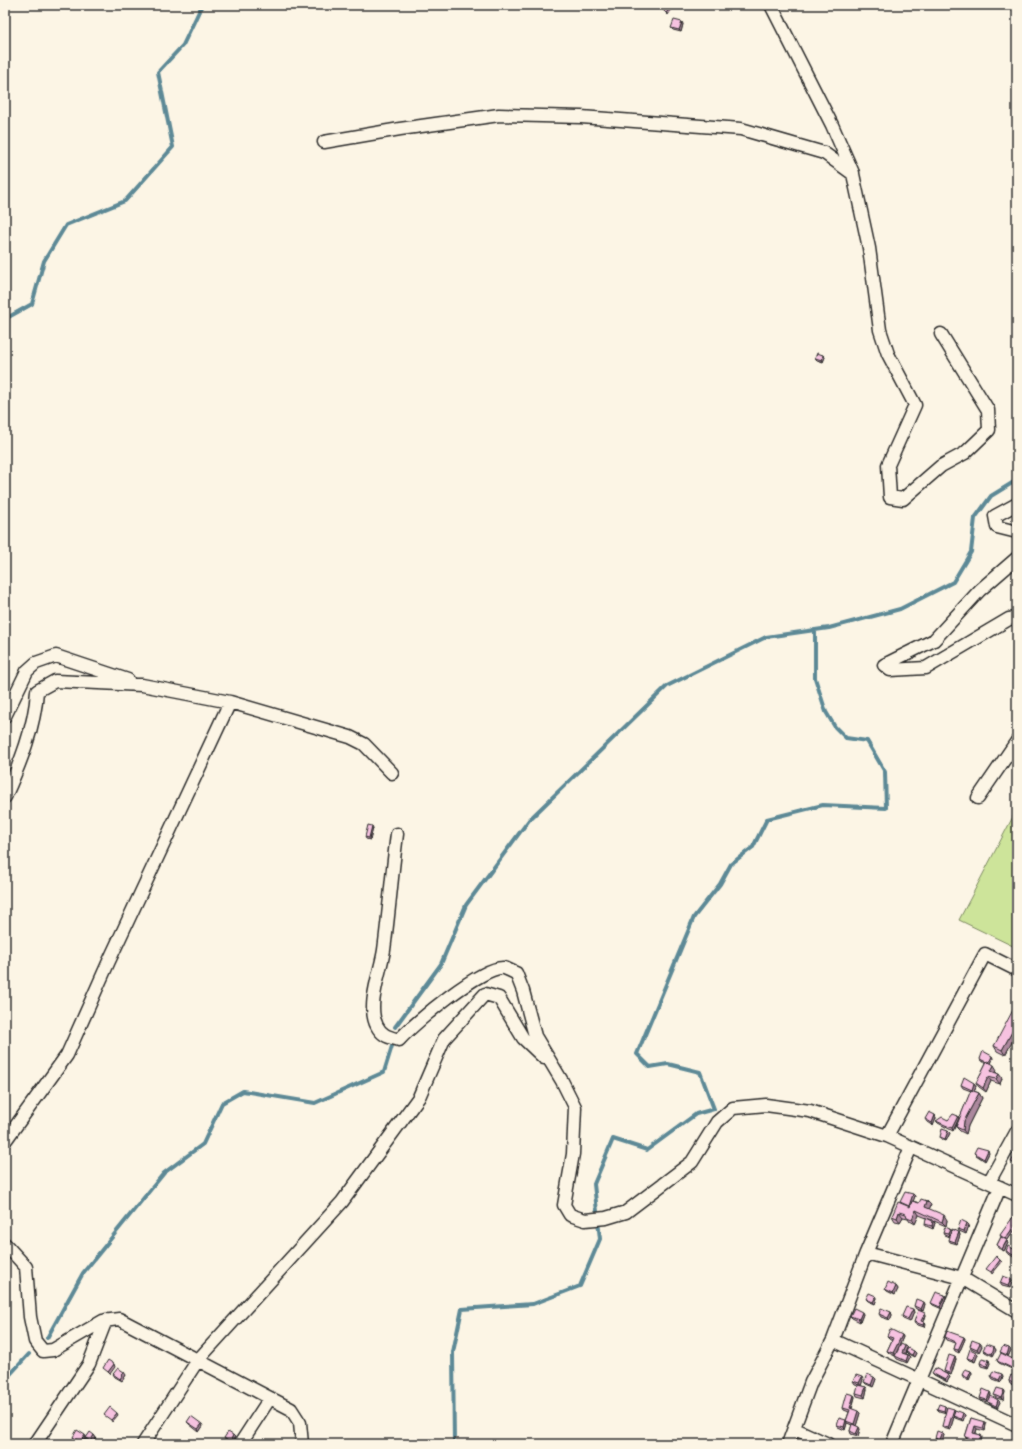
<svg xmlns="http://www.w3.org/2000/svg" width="1022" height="1449" font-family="Mali,sans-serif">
<rect width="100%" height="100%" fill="#fcf5e5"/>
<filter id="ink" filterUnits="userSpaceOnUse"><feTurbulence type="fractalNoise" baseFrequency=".025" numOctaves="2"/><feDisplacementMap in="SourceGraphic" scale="8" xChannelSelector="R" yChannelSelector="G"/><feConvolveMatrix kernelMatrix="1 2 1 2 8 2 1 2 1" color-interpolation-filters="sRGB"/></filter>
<g filter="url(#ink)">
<path fill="#cde49a" stroke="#7c8862" d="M1017 809V948L959 920Z"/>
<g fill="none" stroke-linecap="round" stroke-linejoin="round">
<path stroke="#5d8996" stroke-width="4" d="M5 319 32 304 44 261 66 225 125 201 173 147 158 72 183 45 202 5
M395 1027 441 964 466 905 529 820 667 686 766 637 829 628 900 609 953 582 971 552 975 518 991 496 1017 480
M47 1338 83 1273 164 1173 203 1144 222 1103 243 1091 315 1103 384 1072 392 1046
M5 1380 29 1354
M454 1444 453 1352 462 1309 533 1304 580 1286 600 1239 594 1184 613 1139 647 1150 696 1114 714 1109 700 1072 668 1064 650 1067 637 1054 694 917 720 884 731 864 753 847 767 819 823 805 886 808 885 772 867 741 846 738 835 727 826 712 815 678V630"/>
<defs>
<path id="street" d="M771 5 832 125 853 173
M324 142 400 129 499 115 581 117 741 129 824 153 853 174 869 248 880 330 888 354 915 405 888 465 890 497 903 499 941 466 965 453 989 430 988 410 941 334
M1017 504 995 516 997 527 1017 532
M1017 558 980 590 934 640 884 665 890 670 926 668 1009 619 1017 618
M5 716 27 671 36 663 56 656 128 680
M5 797C20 764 35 727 37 691L55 681 142 685 230 702 350 737 364 744 392 773
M978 798 1017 741
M397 834C392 873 389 912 384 950 381 971 366 1006 377 1026 382 1036 389 1037 399 1040 414 1023 483 965 504 968 508 969 512 972 516 973L523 991 535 1036 562 1081 575 1107 573 1154 564 1205 570 1215 585 1220 606 1218 626 1212 692 1162 717 1122 733 1108 766 1105 810 1111 887 1136 1017 1195
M887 1136 985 954 1017 970
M5 1141 67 1055 109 961 230 702
M989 1182 1017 1131
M5 1244 26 1267 30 1317 35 1341 43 1351 53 1350 103 1321 119 1319 291 1409 300 1423 302 1444
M866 1253 962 1278 1017 1311
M833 1340 1017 1425
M795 1429 828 1444
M35 1444 89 1364 106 1320
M143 1444 198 1360 342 1202 419 1097 444 1039 485 994 499 998 523 1038 544 1058
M240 1444 270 1398
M788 1444 811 1382 833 1340 866 1253 911 1147
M892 1444 1000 1187"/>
</defs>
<use href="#street" stroke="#2b2b2b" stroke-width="15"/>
<use href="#street" stroke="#fcf5e5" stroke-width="12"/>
</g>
<path fill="#d4a7c1" stroke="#2b2b2b" d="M683 24 681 32 673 30 671 28Z
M823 355 825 357 823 362 817 360 815 358Z
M373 828 370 840 366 839 365 837Z
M1017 1012V1035H1016L1005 1055 997 1051 994 1046Z
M993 1058 991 1064 997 1070 996 1072 1002 1078 1000 1084 991 1081 986 1092 979 1087 976 1083 986 1063 981 1061 980 1059Z
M974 1083 976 1086 974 1091 979 1093 982 1098 968 1126 966 1134 960 1131 956 1127 971 1091 963 1088 961 1085Z
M935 1115 936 1118 933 1126 927 1122 925 1119Z
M958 1116 959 1118 953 1131 938 1123 936 1121 948 1120Z
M948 1131 950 1133 946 1141 941 1139 940 1137Z
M974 1153H989L985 1161 976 1155Z
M913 1194 915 1196 913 1201 919 1203 927 1201 931 1205 929 1209 947 1220 946 1226 934 1221 935 1223 933 1229 926 1226 925 1224 932 1220 919 1215 915 1224 910 1221 908 1218 903 1217 900 1222 895 1221 892 1216 902 1204 900 1202Z
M1017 1219V1227L1007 1241 1008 1243 1004 1251 998 1248 997 1245 1001 1237 1000 1235Z
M967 1223 969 1225 966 1234 959 1231 958 1229Z
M950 1229 949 1237 944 1235 943 1233Z
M959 1232 960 1235 957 1244 950 1242 949 1240Z
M1006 1251H1017V1259L1007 1253Z
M1012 1281 1010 1288 1002 1286 1000 1283Z
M896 1286 898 1289 895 1295 887 1291 885 1289Z
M945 1295 946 1297 942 1309 933 1305 931 1303Z
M876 1296 877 1298 875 1304 868 1301 866 1299Z
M925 1304 923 1311 916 1309 914 1306Z
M891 1312 892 1315 890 1320 881 1317 879 1314Z
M914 1312 910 1322 903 1319 902 1316Z
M925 1313 926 1315 924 1322 926 1324 924 1327 915 1324 914 1322Z
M863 1314 860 1322 852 1318 850 1316Z
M902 1335 903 1337 895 1356 889 1353 887 1351 892 1340 889 1338 887 1336Z
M945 1337H964L965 1339 959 1353 955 1351 954 1349 956 1343 946 1340Z
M980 1343 982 1346 979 1352 971 1348 970 1346Z
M905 1346 907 1348 905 1354 910 1357 907 1363 897 1359 895 1356Z
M994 1347 996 1350 993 1356 985 1352 983 1350Z
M1009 1348 1011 1350 1008 1357 1017 1361V1368L1016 1371 999 1363 997 1361 1002 1354 1000 1352Z
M914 1351 916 1353 914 1357 908 1354 906 1352Z
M978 1354 975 1362 969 1360 967 1358Z
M955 1357 956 1359 951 1375 945 1373 944 1371Z
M980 1363H990L988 1368 981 1366Z
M971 1371 972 1373 969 1380 964 1378 962 1375Z
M932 1373 948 1375 950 1377 947 1382 934 1375Z
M113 1374 126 1375 122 1381 115 1377Z
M1011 1375 1017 1386 1010 1384 1009 1381Z
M991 1376H1003L1001 1382 993 1379Z
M863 1379 861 1386 866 1387 867 1389 865 1398 857 1396 856 1393 860 1385 855 1384 853 1381Z
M876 1379 873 1387 866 1384 864 1382Z
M1004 1390 1005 1392 1003 1400 996 1398 994 1395Z
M991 1394 990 1397 1000 1402 997 1408 990 1404 988 1402 981 1400 980 1398Z
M854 1395 855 1397 852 1409 860 1413 856 1426 860 1429 858 1436 851 1434 850 1431 852 1425 847 1423 845 1430 838 1427 837 1425 846 1421 849 1412 844 1410 843 1408Z
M945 1406 946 1413 939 1411 937 1409Z
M955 1411 965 1415 963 1421 955 1418 954 1417 950 1430 943 1428 942 1426Z
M971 1418 986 1424 985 1431 977 1429 976 1433 982 1437 980 1444 967 1439 965 1437Z
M187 1422 203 1426 199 1432 189 1424Z
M942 1433 944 1435 942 1442 936 1440 935 1438Z
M94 1435 96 1438 92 1443 87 1440 86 1438 85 1440 90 1444H81L74 1439 73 1437H86Z
M235 1437 231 1444 226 1441 224 1438Z"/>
<path fill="#ac889d" stroke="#2b2b2b" d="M671 7 672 9 668 15 666 13Z
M682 22 683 24 681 32 679 30Z
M823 355 825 357 823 362 822 360Z
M372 826 373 828 370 840 369 838Z
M1013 1030 1016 1035 1005 1055 1002 1050Z
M992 1056 993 1058 990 1066 988 1064Z
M994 1065 997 1070 995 1075 991 1071Z
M999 1074 1002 1078 1000 1084 996 1079Z
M988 1077 991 1081 986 1092 983 1088Z
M974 1083 976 1086 974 1092 972 1090Z
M979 1093 982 1098 968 1126 966 1134 963 1130 964 1121Z
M935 1115 936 1118 933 1126 932 1123Z
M958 1116 959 1118 953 1131 952 1128Z
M948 1131 950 1133 946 1141 945 1139Z
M988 1150 989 1153 985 1161 984 1159Z
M913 1194 915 1196 911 1208 909 1206Z
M927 1201 931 1205 928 1212 925 1207Z
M916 1210 919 1215 915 1224 912 1219Z
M899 1212 903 1217 900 1222 897 1218Z
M944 1215 947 1220 946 1226 942 1222Z
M933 1221 935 1223 933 1229 932 1226Z
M1017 1222V1227L1007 1241 1008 1243 1004 1251 1002 1249 1007 1241 1005 1239Z
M967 1223 969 1225 966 1234 964 1231Z
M950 1229 951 1231 949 1237 948 1234Z
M959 1232 960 1235 957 1244 955 1242Z
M1000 1260 1002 1262 992 1274 991 1272Z
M1011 1279 1012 1281 1010 1288 1008 1286Z
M896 1286 898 1289 895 1295 893 1293Z
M945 1295 946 1297 942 1309 940 1307Z
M876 1296 877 1298 875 1304 873 1302Z
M924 1302 925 1304 923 1311 921 1309Z
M913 1309 914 1312 910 1322 908 1319Z
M862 1312 863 1314 860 1322 859 1319Z
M891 1312 892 1315 890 1320 888 1318Z
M925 1313 926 1315 923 1323 921 1321Z
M924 1322 926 1324 924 1327 923 1325Z
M902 1335 903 1337 895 1356 893 1353Z
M964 1337 965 1339 959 1353 958 1350Z
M980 1343 982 1346 979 1352 977 1349Z
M905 1346 907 1348 904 1355 902 1353Z
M994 1347 996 1350 993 1356 992 1354Z
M1009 1348 1011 1350 1008 1357 1007 1355Z
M914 1351 916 1353 914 1357 912 1355Z
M976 1352 978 1354 975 1362 973 1360Z
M908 1355 910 1357 907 1363 906 1361Z
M955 1357 956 1359 951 1375 949 1373Z
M989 1360 990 1363 988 1368 987 1366Z
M1017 1363V1368L1016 1371 1014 1369Z
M114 1364 115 1367 110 1374 108 1372Z
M971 1371 972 1373 969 1380 968 1378Z
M124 1372 126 1375 122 1381 120 1379Z
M1002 1374 1003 1376 1001 1382 999 1380Z
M948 1375 950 1377 947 1382 945 1380Z
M862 1377 863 1379 861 1386 859 1383Z
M874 1377 876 1379 873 1387 871 1385Z
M866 1387 867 1389 865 1398 863 1395Z
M1004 1390 1005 1392 1003 1400 1001 1398Z
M990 1392 991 1394 989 1402 987 1400Z
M854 1395 855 1397 851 1410 850 1408Z
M998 1400 1000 1402 997 1408 996 1406Z
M945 1406 947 1408 946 1413 944 1411Z
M954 1409 956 1411 953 1416 954 1417 950 1430 948 1428Z
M858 1411 860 1413 856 1426 854 1424Z
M117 1413 118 1415 112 1422 111 1420Z
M963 1413 965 1415 963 1421 961 1419Z
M846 1420 847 1423 845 1430 844 1427Z
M985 1422 986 1424 985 1431 983 1428Z
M202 1424 203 1426 199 1432 198 1429Z
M975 1426 977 1429 975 1435 973 1433Z
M859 1427 860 1429 858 1436 856 1434Z
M942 1433 944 1435 942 1442 940 1440Z
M85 1435 86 1437 81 1444 80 1442Z
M94 1435 96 1438 92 1443 90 1441Z
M233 1435 235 1437 231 1444 230 1442Z
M981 1435 982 1437 980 1444 979 1441Z"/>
<path fill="#f6c2e0" stroke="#2b2b2b" d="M664 5H669L671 7 666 13 661 8Z
M674 20 682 22 679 30 671 28Z
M817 353 823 355 822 360 815 358Z
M368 825 372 826 369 838 365 837Z
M1013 1010 1017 1012V1023L1016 1025H1017V1032L1013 1030 1002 1050 994 1046Z
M983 1051 992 1056 989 1063 987 1061 986 1062 980 1059Z
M987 1061 994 1065 991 1071 999 1074 996 1079 988 1077 983 1088 976 1083Z
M964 1077 974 1083 972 1090 961 1085Z
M971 1090 979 1093 964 1121 963 1130 956 1127Z
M929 1112 935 1115 932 1123 925 1119Z
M953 1114 958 1116 952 1128 936 1121 942 1117 948 1120Z
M942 1129 948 1131 945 1139 940 1137Z
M977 1147 988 1150 984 1159 974 1153Z
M1017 1152V1165L1011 1162Z
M905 1192 913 1194 909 1206 900 1202Z
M921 1199 927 1201 925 1207 944 1215 942 1222 916 1210 912 1219 907 1217 906 1214 899 1212 897 1218 892 1216 898 1202 910 1207 912 1201 919 1203Z
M1013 1217 1017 1219V1222L1005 1239 1000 1235Z
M926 1218 933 1221 932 1226 925 1224Z
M961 1220 967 1223 964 1231 958 1229Z
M945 1227 950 1229 948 1234 943 1233Z
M952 1229 959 1232 955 1242 949 1240Z
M1001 1237 1007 1240 1002 1249 997 1245Z
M1008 1246 1017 1251V1257L1006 1251Z
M996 1256 1000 1260 991 1272 986 1269Z
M1003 1276 1011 1279 1008 1286 1000 1283Z
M888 1282 896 1286 893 1293 885 1289Z
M936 1292 945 1295 940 1307 931 1303Z
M869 1293 876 1296 873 1302 866 1299Z
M916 1299 924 1302 921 1309 914 1306Z
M906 1307 913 1309 908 1319 902 1316Z
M854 1308 862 1312 859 1319 850 1316Z
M881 1308 891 1312 888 1318 879 1314Z
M918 1310 925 1313 921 1321 924 1322 923 1325 914 1322Z
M890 1329 902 1335 893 1353 887 1351 893 1338 887 1336Z
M947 1331 964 1337 958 1350 954 1349 956 1342 945 1337Z
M972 1340 980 1343 977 1349 970 1346Z
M901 1344 905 1346 902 1353 908 1355 906 1361 895 1356Z
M986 1344 994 1347 992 1354 983 1350Z
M1003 1346 1009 1348 1007 1355 1000 1352Z
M908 1348 914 1351 912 1355 906 1352Z
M970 1349 976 1352 973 1360 967 1358Z
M1001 1353 1017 1361V1363L1014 1369 997 1361Z
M949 1355 955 1357 949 1373 944 1371Z
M982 1358 989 1360 987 1366 980 1363Z
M108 1360 114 1364 108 1372 103 1368Z
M118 1368 124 1372 120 1379 113 1374Z
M935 1368 948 1375 945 1380 932 1373Z
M965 1369 971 1371 968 1378 962 1375Z
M993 1371 1002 1374 999 1380 991 1376Z
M867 1374 874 1377 871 1385 864 1382Z
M856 1375 862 1377 859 1383 853 1381Z
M1011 1375 1017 1377 1015 1384 1009 1381Z
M858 1385 866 1387 863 1395 856 1393Z
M997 1388 1004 1390 1001 1398 994 1395Z
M983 1389 990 1392 987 1400 980 1398Z
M847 1393 854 1395 850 1408 858 1411 854 1424 846 1421 850 1410 843 1408Z
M991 1396 998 1400 996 1406 988 1402Z
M939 1404 945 1406 944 1411 937 1409Z
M110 1407 117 1413 111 1420 104 1415Z
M947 1407 954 1409 948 1428 942 1426Z
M955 1410 963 1413 961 1419 953 1416Z
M191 1416 202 1424 198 1429 187 1422Z
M839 1418 846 1420 844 1427 837 1425Z
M971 1418 985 1422 983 1428 975 1426 973 1433 981 1435 979 1441 965 1437Z
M852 1424 859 1427 856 1434 850 1431Z
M77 1430 85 1435 80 1442 73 1437Z
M937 1431 942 1433 940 1440 935 1438Z
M90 1432 94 1435 90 1441 86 1438Z
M228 1432 233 1435 230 1442 224 1438Z
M63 1440H68V1443H63Z
M85 1440 89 1443 88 1444H82Z"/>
</g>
<rect width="1022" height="1449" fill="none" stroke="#fcf5e5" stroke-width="20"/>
<rect x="10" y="10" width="1002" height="1429" fill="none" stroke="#2b2b2b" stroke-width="1.5" filter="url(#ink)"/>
</svg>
